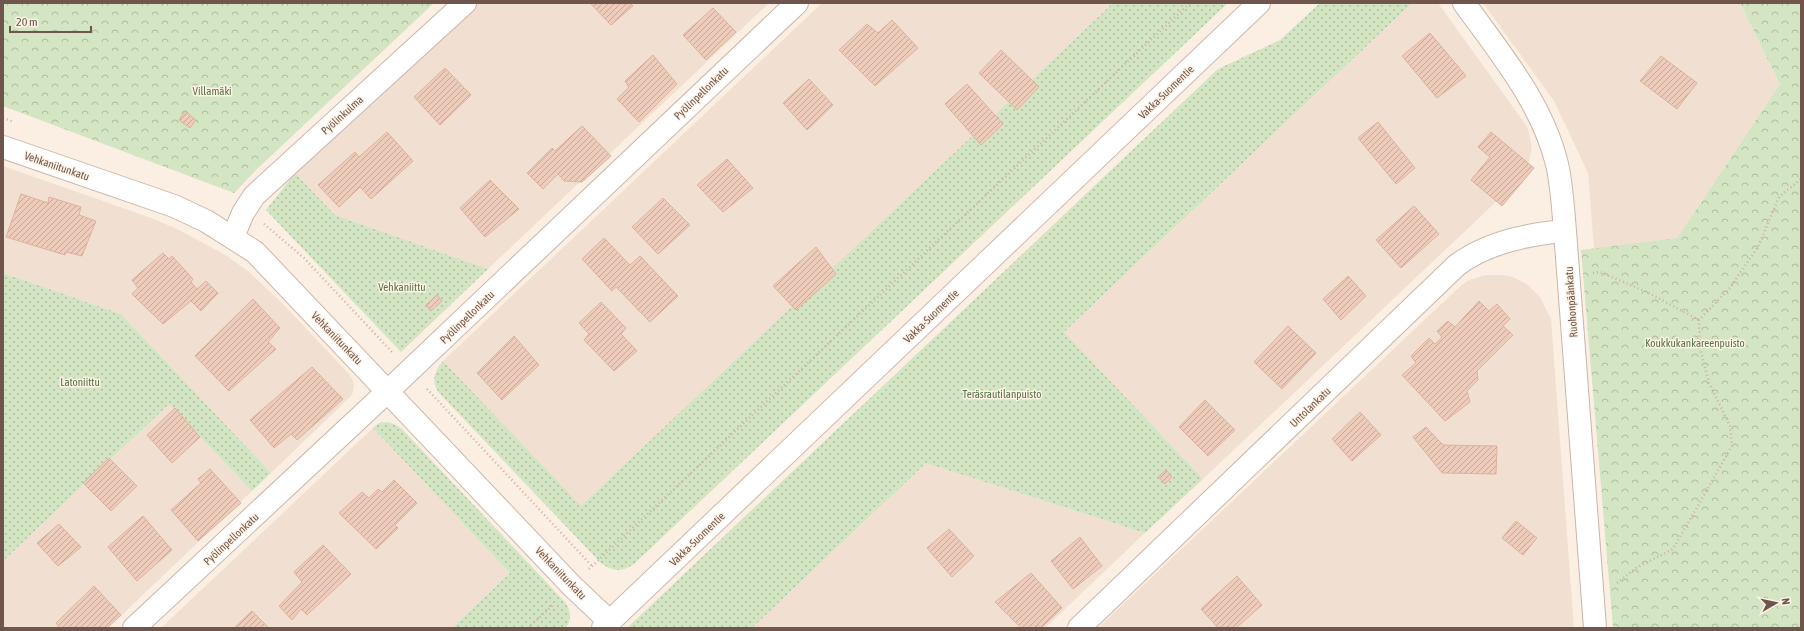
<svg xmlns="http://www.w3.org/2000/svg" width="1804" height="631" font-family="'Asap Condensed',sans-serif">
<defs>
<pattern id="forest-crowns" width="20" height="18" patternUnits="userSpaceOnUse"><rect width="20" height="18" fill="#d3e5c2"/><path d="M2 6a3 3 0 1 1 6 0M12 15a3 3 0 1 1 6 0" fill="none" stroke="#afbca0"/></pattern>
<pattern id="park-dots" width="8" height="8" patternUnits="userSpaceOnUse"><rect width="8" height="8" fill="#d3e5c2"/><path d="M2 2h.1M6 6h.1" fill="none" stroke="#afbca0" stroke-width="1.8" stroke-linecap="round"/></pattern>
<pattern id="building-hatch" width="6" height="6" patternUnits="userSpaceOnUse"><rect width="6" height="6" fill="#edccbc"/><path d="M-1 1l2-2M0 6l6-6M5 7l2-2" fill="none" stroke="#c4a89b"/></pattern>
</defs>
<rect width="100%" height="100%" fill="#faefe2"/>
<path fill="#f1e0d1" d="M475 3H769L488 269 335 215 295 173Z
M822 3H1113L581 507 443 361Z
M1412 3H1438L1523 121 1528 129 1532 148 1528 167 1517 182 1203 479 1064 332Z
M1483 3H1740L1780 84 1677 238 1594 249 1588 173 1554 101Z
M3 166 154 219 179 230 227 256 249 272 281 302 348 373 353 380 354 387 352 395 271 473 121 314 3 273Z
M1485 275H1504L1513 277 1528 285 1540 297 1551 319 1574 628H1098L1455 291 1467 281Z
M169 404 252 491 108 628H3V561Z
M373 428 510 573 452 628H161Z
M926 463 1145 533 1045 628H752Z"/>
<path fill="url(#forest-crowns)" d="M3 3H434L257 169 234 193 3 106Z
M1740 3H1801V628H1613L1581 250 1677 238 1780 84Z"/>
<path fill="url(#park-dots)" d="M1113 3H1228L634 564C622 572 613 572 601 563L439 393C431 381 434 372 443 361L581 506Z
M1320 3H1412L1064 332 1203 479 1145 533 926 463 752 628H627L1218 69 1280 40Z
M295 173 335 215 488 269 401 352 266 210Z
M3 273 121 314 271 473 252 491 169 404 3 561Z
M387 422 394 424 401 428 565 602C571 611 572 618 566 628H452L510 573 373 428 379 423Z"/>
<path fill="url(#building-hatch)" stroke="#deb29e" d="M590 3H630L633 6 611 25Z
M713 8 736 32 706 60 683 35Z
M892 20 918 48 875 86 839 50 867 24 878 33Z
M1430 33 1466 76 1437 98 1402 56Z
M1001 50 1039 87 1017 110 979 73Z
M653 55 677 84 639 122 617 99 629 87 625 81Z
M1661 56 1697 83 1677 109 1640 81Z
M445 68 471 95 440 125 414 97Z
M809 79 833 105 807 130 783 103Z
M967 84 1003 124 981 145 945 104Z
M185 111 196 120 190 128 179 120Z
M1378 122 1415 168 1396 184 1358 138Z
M582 126 611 156 582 182 564 181 558 174 543 189 527 173 552 148 555 151Z
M387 132 413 161 371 199 360 187 339 207 318 185 355 152 359 157Z
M1491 132 1534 168 1502 206 1471 180 1490 157 1478 147Z
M727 159 753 188 723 212 697 185Z
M490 180 519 209 485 237 460 208Z
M21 194 48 203 49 197 81 207 79 215 96 221 82 256 66 252 65 255 6 237Z
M663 198 690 225 658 254 632 227Z
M1414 206 1439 234 1401 268 1376 240Z
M604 238 630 265 640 256 678 296 650 322 616 287 612 291 582 259Z
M816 247 836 274 796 310 773 286Z
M163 253 169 259 172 256 193 279 191 282 197 289 206 281 218 293 201 311 191 301 163 324 132 294 138 288 132 280Z
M1348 276 1366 296 1341 320 1323 299Z
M437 295 442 301 431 311 426 305Z
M253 299 280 328 268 342 276 349 229 391 195 356Z
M1479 301 1489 311 1497 304 1510 319 1503 326 1513 335 1477 371 1478 380 1467 391 1470 402 1445 421 1402 375 1416 363 1411 356 1429 338 1435 344 1442 337 1437 331 1448 321 1455 327Z
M601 302 626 328 621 334 637 351 614 371 584 340 589 334 579 323Z
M1288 326 1316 353 1282 389 1254 362Z
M514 336 539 365 502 400 477 373Z
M312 367 343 399 297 440 291 434 274 448 250 420Z
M1205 400 1235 430 1208 456 1179 427Z
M175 408 200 437 172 463 147 435Z
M1360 412 1381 435 1352 461 1332 439Z
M1426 427 1443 445 1497 446 1496 474 1442 473 1413 437Z
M109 458 137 486 111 511 83 483Z
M210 469 241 503 198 541 171 510 201 483 198 479Z
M1166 470 1172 477 1165 484 1158 477Z
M394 480 417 503 395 525 398 528 376 549 339 513 362 492 369 498 378 489 382 492Z
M143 516 172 550 137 581 108 547Z
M1516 521 1537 538 1523 555 1502 538Z
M59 524 81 547 58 566 37 543Z
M949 529 974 556 952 577 927 548Z
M1080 537 1102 566 1073 589 1051 561Z
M323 545 351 574 307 615 301 609 292 620 279 606 302 582 294 572Z
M1031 573 1062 608 1041 628 1038 625 1035 628H1021L995 602Z
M1237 576 1262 605 1236 628H1218L1201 609Z
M94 586 121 615 107 628H60L56 623Z
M252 611 269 628H234Z"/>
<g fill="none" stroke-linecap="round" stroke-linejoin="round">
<defs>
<path id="street" d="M1464 3C1500 53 1542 103 1557 164 1562 186 1563 209 1565 231L1595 628
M233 237 243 213 254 196 465 3
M134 628 388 391 797 3
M1079 628 1457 265C1488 242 1528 234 1565 231"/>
<path id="secondary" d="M3 147 174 206 206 221 255 252 572 586 610 622
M603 628 1259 3"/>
</defs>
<use href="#street" stroke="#c9b6aa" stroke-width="24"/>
<use href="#secondary" stroke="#ceb8aa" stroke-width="24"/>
<path stroke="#d1b0a0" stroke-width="2.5" stroke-dasharray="1 3" stroke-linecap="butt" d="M3 118 14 122
M264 224 304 258 392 352
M1593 273 1600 272 1647 292 1699 320
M427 389 592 566
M589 569 1190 3
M1617 583 1636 568 1673 549 1732 446 1730 426 1709 383 1700 348 1699 320 1729 289 1758 247 1779 197 1801 179
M528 628 554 604"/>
<use href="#street" stroke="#fff" stroke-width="22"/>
<use href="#secondary" stroke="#fff" stroke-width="22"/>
</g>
<g text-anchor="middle" stroke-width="3" stroke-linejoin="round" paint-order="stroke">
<g font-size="11" fill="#557444" stroke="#fdf3e7">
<text x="212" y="95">Villamäki</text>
<text x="402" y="291">Vehkaniittu</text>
<text x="1695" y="347">Koukkukankareenpuisto</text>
<text x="80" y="386">Latoniittu</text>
<text x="1002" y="398">Teräsrautilanpuisto</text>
</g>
<g font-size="11" fill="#6f554b" stroke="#fdf3e7">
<text transform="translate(1166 92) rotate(-44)" y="4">Vakka-Suomentie</text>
<text transform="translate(701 93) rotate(-44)" y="4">Pyölinpellonkatu</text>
<text transform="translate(342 115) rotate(-42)" y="4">Pyölinkulma</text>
<text transform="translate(57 166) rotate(19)" y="4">Vehkaniitunkatu</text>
<text transform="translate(1571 302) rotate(-94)" y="4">Ruohonpäänkatu</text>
<text transform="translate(931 316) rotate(-44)" y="4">Vakka-Suomentie</text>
<text transform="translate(467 317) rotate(-44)" y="4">Pyölinpellonkatu</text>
<text transform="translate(337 338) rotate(46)" y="4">Vehkaniitunkatu</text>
<text transform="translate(1310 407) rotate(-44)" y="4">Untolankatu</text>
<text transform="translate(231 539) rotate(-43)" y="4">Pyölinpellonkatu</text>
<text transform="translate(697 539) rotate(-44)" y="4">Vakka-Suomentie</text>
<text transform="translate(561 573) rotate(46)" y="4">Vehkaniitunkatu</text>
</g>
</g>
<rect width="1804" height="631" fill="none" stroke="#6f554b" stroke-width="8"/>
<g transform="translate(1776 603) rotate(81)" stroke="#fdf3e7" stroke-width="3" paint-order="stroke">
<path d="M0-3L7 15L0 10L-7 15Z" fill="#6f554b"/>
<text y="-6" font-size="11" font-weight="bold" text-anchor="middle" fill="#6f554b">N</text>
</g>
<path d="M10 26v6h81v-6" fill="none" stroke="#6f554b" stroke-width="2"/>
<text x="16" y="26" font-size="12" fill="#6f554b" stroke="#fdf3e7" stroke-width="3" paint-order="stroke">20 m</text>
</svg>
